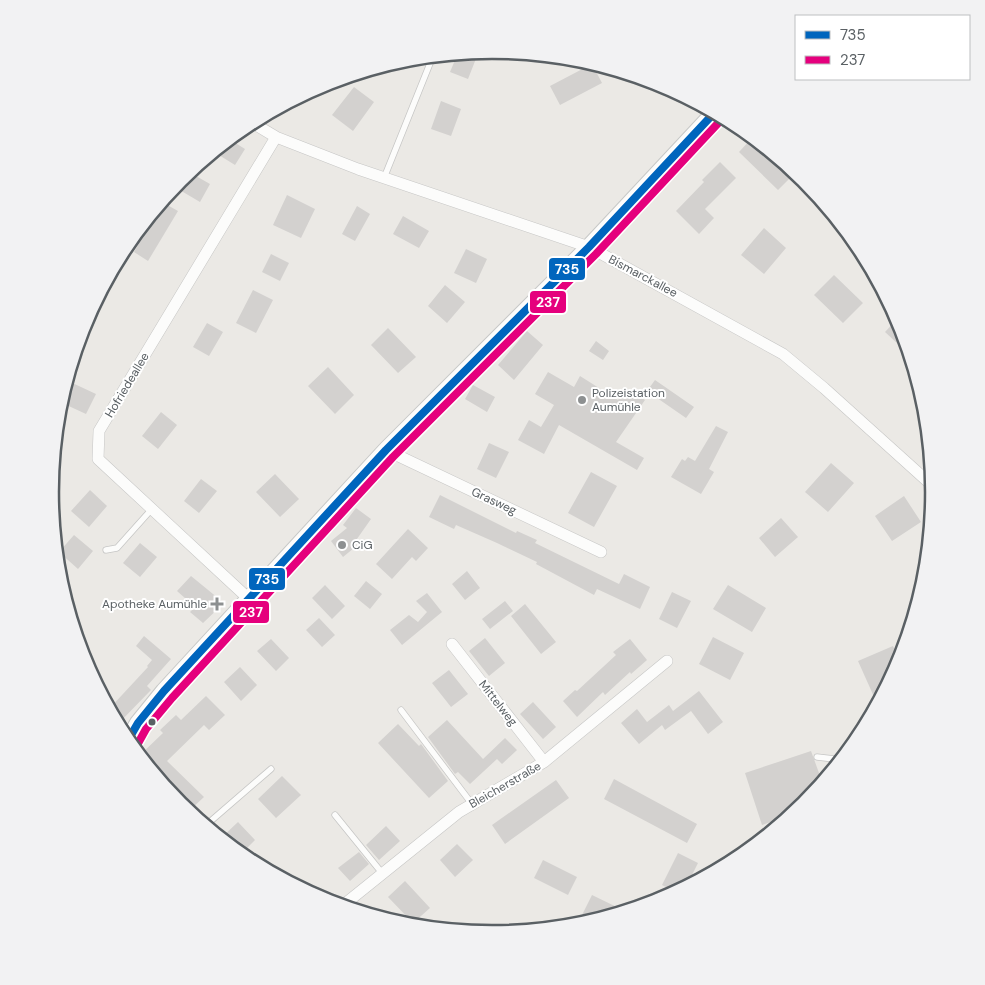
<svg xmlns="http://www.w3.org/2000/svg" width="985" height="985" font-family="'DM Sans',sans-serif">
<rect width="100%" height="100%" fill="#ebe9e5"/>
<path fill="#d3d1cf" d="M479 51 468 79 450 72 458 53Z
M592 64 602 83 560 105 550 86Z
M354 87 374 102 353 131 332 115Z
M441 101 461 109 451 136 431 129Z
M229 139 245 149 235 165 214 152Z
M751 139 790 178 778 190 739 152Z
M720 162 736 178 705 209 714 218 699 234 676 211 704 182 702 180Z
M189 172 210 184 200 202 178 189Z
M287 195 315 209 301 238 273 225Z
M162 202 178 211 148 261 134 252 153 219 149 217Z
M357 206 370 214 355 241 342 234Z
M403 216 429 231 419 248 393 234Z
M764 228 786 248 764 274 741 255Z
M466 249 487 259 476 283 454 273Z
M271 254 289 263 280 281 262 272Z
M834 275 863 303 843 323 814 295Z
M445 285 465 302 447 323 428 306Z
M253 290 273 300 256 333 236 323Z
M898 318 901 323 911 356 885 332Z
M207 323 223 332 209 356 193 347Z
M388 328 416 357 398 373 371 345Z
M527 331 543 345 514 380 498 365Z
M596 341 609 351 603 360 589 351Z
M328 367 354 395 335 414 308 386Z
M548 372 574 387 580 376 618 400 626 388 645 400 616 442 644 458 637 470 559 425 544 454 518 440 529 420 541 427 554 405 535 394Z
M66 380 96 394 86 414 60 402Z
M655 380 694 407 686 418 647 391Z
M473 385 495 397 487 412 465 399Z
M161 412 177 425 158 449 142 436Z
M716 426 728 432 709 469 714 472 701 494 671 477 682 459 685 461 688 457 695 461Z
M489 443 509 452 496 478 477 469Z
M831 463 854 483 828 512 805 492Z
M591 472 617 486 594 527 568 513Z
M275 474 299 499 280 517 256 492Z
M201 479 217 491 199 513 184 501Z
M90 490 107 506 89 527 71 511Z
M440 495 516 533 517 531 537 540 535 543 619 584 624 574 650 587 640 609 597 589 594 595 536 564 537 562 497 543 456 525 454 529 429 517Z
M904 496 921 522 892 541 875 516Z
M356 508 371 519 352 546 354 548 343 557 331 541 347 528 343 525Z
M781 518 798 537 775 557 759 538Z
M408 529 428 548 416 561 412 557 392 579 376 564Z
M74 535 93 551 78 569 59 552Z
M140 543 157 557 140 577 123 563Z
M467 571 480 588 465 600 452 584Z
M191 576 224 603 203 623 190 612 195 607 177 591Z
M366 581 382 594 370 609 354 596Z
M325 585 345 606 332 619 312 598Z
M728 585 766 608 752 632 713 609Z
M672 592 691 601 677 628 659 619Z
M427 593 442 612 402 645 390 630 409 615 418 622 427 612 416 601Z
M505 601 513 611 490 629 482 619Z
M525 604 556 642 541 654 511 616Z
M319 618 335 635 322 647 306 630Z
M144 636 171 659 147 686 151 690 117 725 109 709 148 667 147 666 152 660 136 646Z
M713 637 744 653 730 680 699 664Z
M485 638 505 663 489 676 469 651Z
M271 639 289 658 276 671 257 651Z
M630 639 647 660 631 674 630 672 605 695 603 692 577 717 563 701 575 690 577 691 616 655 613 652Z
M893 646 901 663 884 695 875 699 858 661Z
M240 667 257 685 241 701 224 682Z
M449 670 468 694 451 707 432 683Z
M699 691 723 722 708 734 691 711 665 730 662 725 639 744 621 723 637 709 647 722 669 705 673 711Z
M206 696 225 715 209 730 204 725 167 761 204 797 190 810 164 781 162 783 139 756 163 733 160 730 176 715 181 720Z
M533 702 556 727 543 739 520 714Z
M447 720 483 759 505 738 517 750 502 764 497 759 470 784 458 772 455 774 428 737Z
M398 724 419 746 421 744 448 781 429 798 378 743Z
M811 751 823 784 796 813 762 825 745 773Z
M282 776 301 795 276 818 258 799Z
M614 779 697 824 687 843 604 799Z
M556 780 569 798 505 844 492 825Z
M238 822 255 840 240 855 220 839Z
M386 826 400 841 379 860 366 845Z
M457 844 473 860 455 877 440 860Z
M359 852 369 864 350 881 338 868Z
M678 853 698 863 685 889 678 893 662 885Z
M543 860 577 877 568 895 534 878Z
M405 881 430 908 413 923 388 897Z
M592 895 627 912 595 922 582 915Z"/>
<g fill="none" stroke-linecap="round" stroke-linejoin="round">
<defs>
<path id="lane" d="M384 178 433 56
M106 550 117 548 151 510
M401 710 472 804
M817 757 843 760
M335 815 382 873
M205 826 271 769"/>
<path id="street" d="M251 122 276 137 358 169 589 247 783 354 824 388 935 488
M386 450 601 552
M250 600 98 459 99 431 276 137
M452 644 544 762
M341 907 459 812 544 762 667 661"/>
<path id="secondary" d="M127 742 138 723 164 691 386 450 589 247 715 112"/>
</defs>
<use href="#lane" stroke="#c6c6c5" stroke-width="7"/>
<use href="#street" stroke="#c6c6c5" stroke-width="12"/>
<use href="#secondary" stroke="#c7c8c7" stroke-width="18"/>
<use href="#lane" stroke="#fcfcfb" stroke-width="5.5"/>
<use href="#street" stroke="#fcfcfb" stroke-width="11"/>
<use href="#secondary" stroke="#fcfcfb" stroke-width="16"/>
<defs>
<path id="bus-1" d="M127 742 138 723 164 691 386 450 589 247 715 112"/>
<path id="bus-2" d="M136 747 146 729 172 698 393 457 596 254 722 119"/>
</defs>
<use href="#bus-1" stroke="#fff" stroke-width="11"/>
<use href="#bus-2" stroke="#fff" stroke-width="11"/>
<use href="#bus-1" stroke="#0065bd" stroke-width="8"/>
<use href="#bus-2" stroke="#e5007d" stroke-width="8"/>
</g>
<g fill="#8d9091" stroke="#fff" stroke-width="2">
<circle cx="582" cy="400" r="5"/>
<circle cx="342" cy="545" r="5"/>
<path d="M214.5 596.5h5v5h5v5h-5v5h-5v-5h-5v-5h5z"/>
</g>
<circle fill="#5a6064" stroke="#fff" stroke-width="2" cx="152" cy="722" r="4.5"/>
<g text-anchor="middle" stroke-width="4" stroke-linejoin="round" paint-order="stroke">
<g font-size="12" fill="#5a6064" stroke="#fff">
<text transform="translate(643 276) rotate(28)" y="4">Bismarckallee</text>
<text transform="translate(127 385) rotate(-59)" y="4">Hofriedeallee</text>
<text transform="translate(494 501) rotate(25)" y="4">Grasweg</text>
<text transform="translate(498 703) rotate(52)" y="4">Mittelweg</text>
<text transform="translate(505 785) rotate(-30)" y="4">Bleicherstraße</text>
</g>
<g font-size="12" fill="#5a6064" stroke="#fff" text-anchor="start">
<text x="592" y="397">Polizeistation<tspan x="592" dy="14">Aumühle</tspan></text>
<text x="352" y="549">CiG</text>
<text x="207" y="608" text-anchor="end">Apotheke Aumühle</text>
</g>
</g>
<path d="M0 0H985V985H0ZM59 492a433 433 0 1 1 866 0a433 433 0 1 1-866 0Z" fill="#f2f2f3" fill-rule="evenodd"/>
<path fill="none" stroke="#5a6064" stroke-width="2.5" d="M59 492a433 433 0 1 1 866 0a433 433 0 1 1-866 0Z"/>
<g stroke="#fff" stroke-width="2">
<rect x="548" y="257" width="38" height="24" rx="5" fill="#0065bd"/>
<rect x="529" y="290" width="38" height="24" rx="5" fill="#e5007d"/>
<rect x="248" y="567" width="38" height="24" rx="5" fill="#0065bd"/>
<rect x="232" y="600" width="38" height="24" rx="5" fill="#e5007d"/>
</g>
<g font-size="14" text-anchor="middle" font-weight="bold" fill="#fff">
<text x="567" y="274">735</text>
<text x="548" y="307">237</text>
<text x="267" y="584">735</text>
<text x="251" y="617">237</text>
</g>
<rect x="795" y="15" width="175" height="65" fill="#ffffff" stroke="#bdbfc1"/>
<rect x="805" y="31" width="25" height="8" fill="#0065bd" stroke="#bdbfc1"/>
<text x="840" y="40" font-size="15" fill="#5a6064">735</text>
<rect x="805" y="56" width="25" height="8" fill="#e5007d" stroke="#bdbfc1"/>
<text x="840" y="65" font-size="15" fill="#5a6064">237</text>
</svg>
